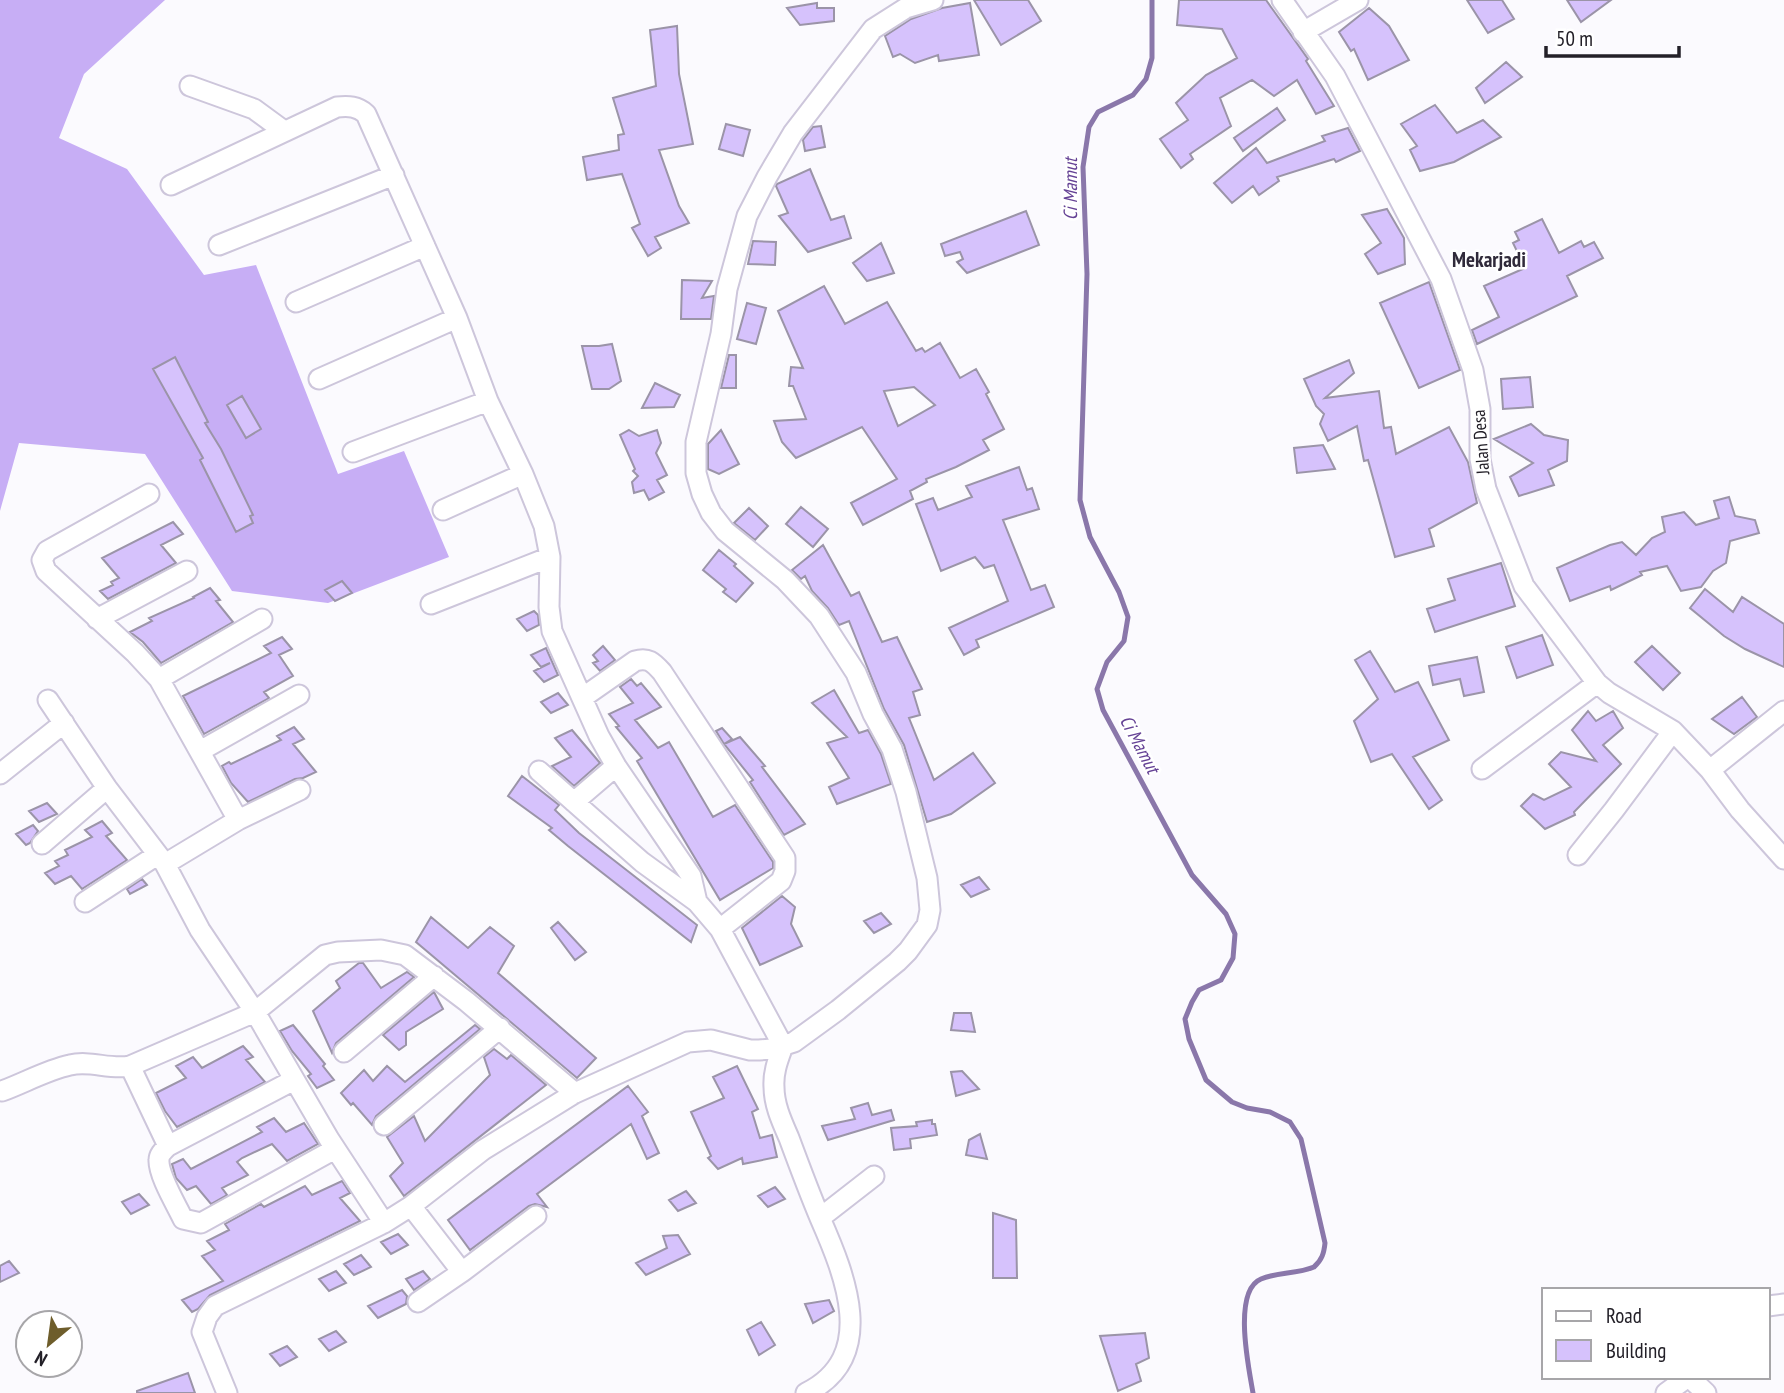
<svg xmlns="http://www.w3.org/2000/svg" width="1784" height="1393" font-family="'PT Sans Narrow',sans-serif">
<rect width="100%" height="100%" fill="#fbfafe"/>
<path fill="#c7aef5" d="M0 0H165L84 74 59 138 127 169 204 275 256 265 338 474 404 451 449 557 328 603 232 591 145 454 19 443 0 511Z"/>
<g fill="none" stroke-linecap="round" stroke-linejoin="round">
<path stroke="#8a77aa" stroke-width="5" d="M1152 0V58L1146 79 1133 95 1098 112 1089 127 1083 167 1087 274 1080 500 1090 537 1119 592 1128 617 1124 641 1107 662 1097 689 1103 710 1192 875 1226 914 1235 934 1233 958 1221 980 1199 990 1192 1002 1185 1019 1189 1039 1206 1080 1232 1102 1247 1108 1270 1112 1290 1122 1301 1139 1325 1243C1324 1253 1322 1260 1314 1267 1297 1274 1277 1272 1261 1279 1232 1291 1249 1369 1253 1393"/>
</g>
<path fill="#d6c2fc" stroke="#9b94a8" stroke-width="2" fill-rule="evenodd" d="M974 0H1028L1041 21 1001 45Z
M1179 0H1266L1308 59 1306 61 1334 106 1316 114 1297 80 1274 96 1252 80 1220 98 1231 126 1190 154 1193 159 1181 168 1160 139 1188 120 1176 103 1206 75 1237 58 1222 29 1177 25Z
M1467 0H1502L1514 19 1488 33Z
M1567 0H1611L1581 22Z
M817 3V8H834V21L800 25 787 8Z
M970 3 979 55 939 61 938 55 915 63 900 54 893 57 885 36 911 19 942 8Z
M1369 8 1389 26 1409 60 1368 80 1354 49 1351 51 1339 32Z
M677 26 679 74 693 144 659 150 679 206 689 223 655 237 661 248 648 256 632 228 640 224 622 174 587 180 583 157 619 150 618 135 624 134 613 98 656 86 650 30Z
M1506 62 1522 77 1485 103 1476 88Z
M1435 105 1457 133 1483 120 1501 137 1454 162 1420 171 1410 150 1417 146 1401 124Z
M1277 108 1285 120 1243 151 1234 138Z
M726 124 750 130 743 156 719 149Z
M821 126 825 147 805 151 803 140 813 127Z
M1348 128 1360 151 1336 162 1334 159 1277 177 1279 181 1259 195 1253 186 1232 203 1214 183 1256 148 1267 163 1325 141 1322 136Z
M810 169 831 220 844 216 851 238 808 252 779 216 788 213 776 186 777 184Z
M1387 209 1404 238 1405 264 1378 274 1365 254 1381 243 1362 215Z
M1026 211 1039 245 967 273 957 262 963 259 960 252 945 256 941 244Z
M1542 219 1559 253 1581 241 1584 247 1594 242 1603 258 1567 276 1577 296 1477 344 1472 330 1499 317 1484 286 1525 268 1513 243 1519 240 1515 232Z
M753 241 776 242 775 265 748 264Z
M881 243 894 273 867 281 853 263Z
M682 280 712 281 702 298 714 296 711 319H681Z
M1429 282 1460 370 1419 388 1380 303Z
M824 286 845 324 887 302 916 351 922 348 925 352 940 343 960 378 976 369 989 392 986 394 1004 429 983 440 989 450 956 467 926 479 927 482 910 491 913 499 863 525 851 503 897 479 862 427 796 458 782 442 774 421 806 419 793 386H789L791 367 803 368 778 311ZM914 387 935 405 898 426 884 391Z
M747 303 766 308 756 344 737 339Z
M612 344 621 381 609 389H592L582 346H599Z
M729 355H736V388H721Z
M175 357 208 422 205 423 221 449 253 515 250 516 253 523 236 532 200 460 203 458 153 369Z
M1349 360 1354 373 1325 398 1379 391 1384 428 1391 427 1396 454 1449 427 1468 462 1477 503 1429 529 1434 546 1395 557 1368 460 1364 461 1357 426 1328 441 1320 424 1324 414 1316 406 1304 379Z
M1530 377 1533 407 1503 409 1501 379Z
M655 383 680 395 674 407 642 408Z
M242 396 261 429 246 438 227 405Z
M1531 424 1544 435 1568 440 1567 461 1548 470 1554 485 1519 496 1510 477 1533 463 1494 439Z
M629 430 639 436 657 430 661 443 656 453 667 475 657 480 664 492 649 500 644 490 634 493 632 482 638 476 633 471 635 469 620 435Z
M721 430 739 464 719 474 708 469V444Z
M1323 445 1335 469 1297 473 1294 448Z
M1019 467 1027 490 1032 488 1039 509 1003 520 1031 590 1045 585 1054 607 976 640 979 647 964 655 949 628 1008 601 994 565 984 568 975 557 941 571 916 504 933 498 938 510 972 497 966 486Z
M1729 497 1735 516 1755 520 1759 533 1730 541 1726 563 1713 571 1701 587 1681 591 1667 566 1640 572 1642 575 1611 590 1610 586 1570 601 1557 568 1610 545 1622 542 1636 555 1652 538 1665 532 1662 517 1684 512 1696 525 1719 518 1714 501Z
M801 507 828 529 813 547 786 524Z
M749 508 768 526 755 540 734 523Z
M173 522 183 534 161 545 176 563 108 599 100 591 113 585 111 582 119 578 102 558Z
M823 545 851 596 859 592 882 642 897 637 922 689 913 692 920 715 909 718 934 780 973 753 995 783 951 814 927 822 904 745 884 709 849 621 839 625 828 608 812 591 805 576 801 579 792 570Z
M719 550 736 564 734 566 753 583 736 602 723 592 726 589 703 570Z
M1501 563 1515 606 1435 632 1427 609 1455 600 1448 579Z
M342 581 352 593 335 601 325 590Z
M210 588 220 600 216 601 233 622 161 663 143 642 130 632 152 621 149 618 194 598 193 597Z
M1705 589 1733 612 1742 597 1784 624V667L1745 649 1724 636 1690 608Z
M534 611 538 615 539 625 527 631 517 619Z
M1542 635 1553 665 1517 678 1506 647Z
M282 637 292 649 279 655 293 676 264 692 269 698 204 734 183 696 271 653 264 646Z
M603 646 615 660 600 671 593 663 598 661 593 655Z
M1652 646 1680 673 1663 690 1635 662Z
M546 648 558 675 544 682 534 671 550 663 541 667 531 655Z
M1370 651 1395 692 1418 682 1449 740 1413 757 1442 800 1429 809 1392 754 1371 762 1354 721 1378 699 1355 660Z
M1477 657 1484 692 1464 696 1460 679 1433 685 1429 666Z
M631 679 637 686 641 683 661 707 635 720 658 748 669 742 713 817 735 805 773 862V868L720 900 637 761 642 758 616 727 619 726 609 714 633 703 620 687Z
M834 690 859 733 868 730 881 754 891 784 837 804 829 787 849 778 827 743 847 737 812 703Z
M558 693 568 705 551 713 541 702Z
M1742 697 1757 717 1734 734 1712 719Z
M1588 711 1596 721 1613 711 1623 728 1603 745 1621 764 1574 812 1575 815 1545 829 1521 806 1533 794 1544 800 1571 787 1549 764 1561 752 1596 761 1572 730Z
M294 727 304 739 293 744 316 772 303 778 295 779 248 802 231 783 222 766 229 762 231 764 281 740 277 736Z
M722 728 732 739 724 744 716 731Z
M572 730 600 763 574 786 552 766 571 757 555 738Z
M740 737 765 766 762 767 805 824 784 835 750 782 753 780 724 744Z
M522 776 559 805 555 810 579 833 697 925 691 942 568 846 549 830 552 828 508 796Z
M47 803 57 814 39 822 29 811Z
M102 821 112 833 106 836 127 860 82 889 71 876 55 884 45 873 59 866 55 861 68 855 65 850 92 837 85 830Z
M33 825 38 831 30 843 26 845 16 834Z
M979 877 989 889 971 897 961 885Z
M142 879 147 885 130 894 127 889Z
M782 896 795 907 791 924 802 946 760 965 742 928Z
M881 913 891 924 874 933 864 921Z
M431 917 468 948 490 927 514 946 498 973 596 1058 577 1078 416 942Z
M558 922 586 952 575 960 551 928Z
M359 963H363L381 988 407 972 414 977 336 1043 332 1053 313 1011 340 988 336 981Z
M434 992 443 1009 406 1032V1045L399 1050 383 1035Z
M954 1013H971L975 1032 951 1030Z
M293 1025 325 1064 323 1066 334 1080 317 1088 308 1076 311 1074 292 1051 280 1031Z
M475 1025 480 1029 376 1116 372 1125 353 1103 351 1105 341 1093 364 1070 373 1081 387 1066 405 1082Z
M243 1046 253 1057 246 1060 265 1082 177 1127 165 1111 156 1093 186 1078 176 1066 193 1057 202 1068Z
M494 1049 507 1059 511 1055 546 1085 404 1196 390 1176 403 1163 387 1137 414 1116 425 1141 490 1075 484 1057Z
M737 1066 758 1109 752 1112 760 1138 772 1135 777 1157 743 1164 742 1158 718 1169 708 1158 711 1156 691 1112 724 1098 713 1077Z
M962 1071 979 1089 956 1096 951 1072Z
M628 1086 648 1112 642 1116 659 1153 647 1159 631 1124 537 1194 547 1207 535 1204 529 1206 470 1250 448 1220Z
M868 1103 872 1115 891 1110 894 1120 828 1140 822 1126 855 1119 851 1108Z
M274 1118 286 1132 304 1123 318 1144 287 1161 272 1144 242 1158 237 1162 248 1175 222 1188 227 1195 211 1204 196 1186 187 1190 176 1178 172 1164 183 1159 191 1169 262 1132 257 1127Z
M932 1120V1124H935L937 1135 910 1139 911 1148 894 1150 891 1128 917 1126 916 1122Z
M980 1134 987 1159 966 1155 969 1140Z
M342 1181 350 1193 340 1198 360 1221 210 1295 198 1309 192 1312 182 1300 223 1281 202 1256 215 1250 207 1241 229 1230 225 1224 261 1204 264 1207 305 1186 312 1195Z
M775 1187 785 1199 768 1207 758 1196Z
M686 1191 696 1203 678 1211 669 1200Z
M139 1194 149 1205 131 1214 122 1202Z
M993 1213 1016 1220 1017 1278H993Z
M398 1234 408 1245 391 1254 381 1242Z
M678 1235 690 1254 646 1275 636 1263 667 1248 663 1236Z
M361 1255 371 1267 354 1275 344 1264Z
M9 1261 19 1273 0 1282V1266Z
M336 1271 346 1283 329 1291 319 1279Z
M423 1271 430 1279 414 1290 406 1279Z
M402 1290 407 1296 406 1304 378 1318 368 1306Z
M829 1300 834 1311 813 1323 805 1304Z
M761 1322 775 1345 759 1355 747 1330Z
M336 1331 346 1342 329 1351 319 1339Z
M1145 1333 1149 1358 1136 1364 1141 1381 1118 1391 1100 1336Z
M287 1346 297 1357 280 1366 270 1354Z
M188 1373 195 1393H137V1391Z"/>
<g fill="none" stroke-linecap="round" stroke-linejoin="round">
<defs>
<path id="minor" d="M1282 0 1335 76 1441 279 1473 370 1480 409V459L1486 489 1524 586 1597 683 1609 693 1673 731 1710 770 1740 810 1784 859
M1303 32 1358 0
M190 86 254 109 284 131
M171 185 337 107C349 106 357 106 366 114L457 318 488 401 523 474 544 526 550 557 549 607 552 631 599 736 616 766 691 876 697 902
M219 245 394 175
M296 302 425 246
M319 379 457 318
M353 452 488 401
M149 494 47 551 42 560 46 571 135 653 159 679 238 820 165 864
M443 510 523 474
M431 604 550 557
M97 619 187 571
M159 679 262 619
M582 698 635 661C648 657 653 662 662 672L785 858V871L781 881 720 929
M48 700 107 788 165 864 200 930 255 1012 329 1139 384 1223
M200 751 299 695
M1482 769 1597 683
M1710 770 1784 711
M539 771 642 862 697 902 720 929 783 1046C778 1060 773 1072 774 1087 774 1105 782 1122 789 1138 799 1165 809 1192 820 1218 845 1275 879 1357 806 1393
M0 774 64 723
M574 802 616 766
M238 820 300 790
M42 844 107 788
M1578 855 1614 810 1673 731
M85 902 157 855
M344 1052 434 976
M130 1066 168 1146
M294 1080 168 1146C164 1150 159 1154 159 1160 158 1175 177 1206 183 1219L201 1223 335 1149
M2 1091C24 1083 47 1070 70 1065 90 1060 110 1070 130 1066L255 1012 325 955 338 952 381 950 405 955 466 1001 575 1093
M384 1125 500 1028
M411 1206 462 1272
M820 1218 874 1176
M418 1302 462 1272 536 1216
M1768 1306 1784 1304
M1689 1377 1706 1393
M227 1393 202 1332 207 1317 215 1306 384 1223 411 1206 483 1150 575 1093 688 1042 711 1040 750 1050H759L772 1049 794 1042 838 1010 897 962 908 951 927 925 930 910 927 878 906 792 892 749 873 714 856 673 819 616 785 580 725 531 711 513 702 494 696 473V442L721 334 727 289 747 216 767 177 793 133 873 29 906 8 933 0
M1666 1393 1688 1377"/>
</defs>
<use href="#minor" stroke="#cdc6db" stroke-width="23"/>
<use href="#minor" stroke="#fff" stroke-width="19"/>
</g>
<g text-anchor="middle" stroke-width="5" stroke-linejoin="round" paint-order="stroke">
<g font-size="18" fill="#232028" stroke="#fff">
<text transform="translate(1481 442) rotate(-94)" y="6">Jalan Desa</text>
</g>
<g font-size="19" font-style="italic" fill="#654295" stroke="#fff">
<text transform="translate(1070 189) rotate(-90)" y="7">Ci Mamut</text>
<text transform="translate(1140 744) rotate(62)" y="7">Ci Mamut</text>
</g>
<g font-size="21" font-weight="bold" fill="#302a3a" stroke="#fff">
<text x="1489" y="267">Mekarjadi</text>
</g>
</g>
<rect x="1542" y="1288" width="228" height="91" fill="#ffffff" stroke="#a7a6a9" stroke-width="2"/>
<rect x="1556" y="1311" width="35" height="10" fill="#ffffff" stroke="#a7a6a9" stroke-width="2"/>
<text x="1606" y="1323" font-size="21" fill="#232028">Road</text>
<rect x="1556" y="1340" width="35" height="21" fill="#d6c2fc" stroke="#a7a6a9" stroke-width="2"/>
<text x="1606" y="1358" font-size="21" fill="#232028">Building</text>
<g transform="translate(49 1344) rotate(209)"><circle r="33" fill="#ffffff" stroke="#a7a6a9" stroke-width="2"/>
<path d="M0-5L12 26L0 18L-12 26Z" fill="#6e5d2b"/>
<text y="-10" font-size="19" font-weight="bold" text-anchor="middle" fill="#232028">N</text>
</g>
<path d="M1546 46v10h133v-10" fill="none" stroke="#232028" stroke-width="3.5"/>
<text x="1556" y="46" font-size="21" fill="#232028" stroke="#ffffff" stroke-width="5" paint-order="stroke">50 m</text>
</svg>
